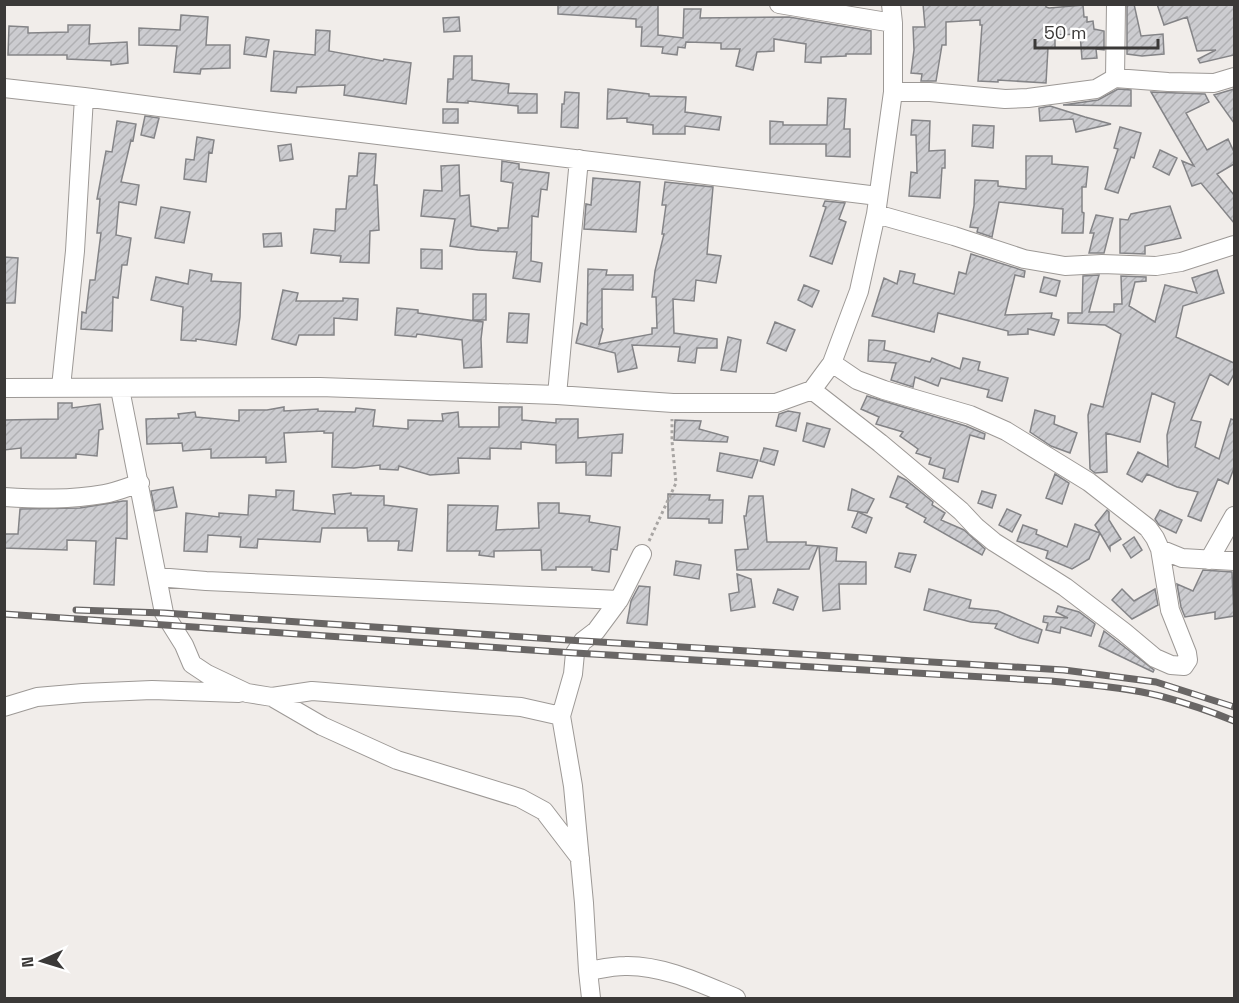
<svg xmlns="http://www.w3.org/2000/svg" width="1239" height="1003" font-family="'Space Grotesk',sans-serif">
<defs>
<pattern id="building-hatch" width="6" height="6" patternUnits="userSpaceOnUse" patternTransform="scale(1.5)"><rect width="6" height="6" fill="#ccccd0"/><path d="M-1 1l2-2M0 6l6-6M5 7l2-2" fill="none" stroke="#b0b0b3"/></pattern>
</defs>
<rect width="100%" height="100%" fill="#f1edea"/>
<path fill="url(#building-hatch)" stroke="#848487" stroke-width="1.5" d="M558 4 658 5V35L683 38 684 9H701L700 18 789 17 871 31V54H846V56L821 57V63L805 62 806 44 774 39V51L757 52 753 70 736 66 740 49H721V43L686 42 685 48 678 47 677 55 662 53 663 47 641 46 642 27H636V19L558 14Z
M923 4H1046V7L1049 8 1083 5 1084 17H1087V22L1093 21 1094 29 1104 31V50L1096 49 1097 58 1082 59 1080 34 1055 35V48H1048L1046 83 998 80V82L978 81 982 25H980V20L946 22V45H942L936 81H921L922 74 911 73 914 50 913 27H925Z
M1127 4H1134L1141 36 1163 34 1164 54 1142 56 1127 54Z
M1157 4H1234V55L1200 63 1198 59 1216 50 1197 51 1187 17 1164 25Z
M181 15 208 17 206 45H230V68L201 69 200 74 174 72 177 46 139 45V28L180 30Z
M459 17 460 31 444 32 443 18Z
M68 25H90L89 44 127 42 128 63 111 65V61L67 59V55H8L9 26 28 27V33L68 32Z
M316 30 330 31 329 51 383 61 384 59 411 63 406 104 344 95 345 85 297 87 296 93 271 91 274 51 315 55Z
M246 37 269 40 266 57 244 54Z
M454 56H472V80L509 84 508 93 537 94V113H518V106L468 101V103L447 102 448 79H453Z
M608 89 649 94V96L686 97 685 112 721 117 719 130 685 126V134H653V125L627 122V118L607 119Z
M1118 89 1131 90V106L1063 105 1098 100Z
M1234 89V123L1214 95Z
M565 92 579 93 578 128 561 127 562 104H564Z
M1151 92 1205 94 1209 102 1186 113 1207 150 1228 139 1234 152V164L1217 174 1234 195V223L1201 183 1192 186 1182 161 1194 166Z
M828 98 846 99 844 129H850V157L826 156V144H770V121L783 122V125H827Z
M1050 106 1085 117 1111 124 1076 132 1073 119 1040 121 1039 108Z
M443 109H458V123H443Z
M145 116 159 118 154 138 141 135Z
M912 120 930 121 929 151 945 150V168H942L940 198 909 196 911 172 917 173 916 135H911Z
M117 121 136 124 133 141 131 140 121 182 139 185 136 205 119 202 116 235 131 238 127 265H122L118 298 113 297 112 331 81 329 82 312 86 313 90 280H95L101 233H97L100 199H97L106 151 112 152Z
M973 125 994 126 993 148 972 146Z
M1120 127 1141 133 1134 158 1131 157 1118 193 1105 189 1118 149 1114 148Z
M197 137 214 140 212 153 209 152 206 182 184 179 186 159 194 160Z
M291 144 293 159 280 161 278 146Z
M1160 150 1177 158 1169 175 1153 167Z
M359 153 376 154 374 185H377L379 230 370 231 369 263 340 262 341 256 311 253 314 229 335 231 336 209H346L349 176H357Z
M1026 156H1052V164L1088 167 1086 187H1082V212L1084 213 1083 233H1062L1063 209 999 202 992 237 977 232 978 228 970 227 974 206 975 180 998 181V186L1026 189Z
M502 161 519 164V169L549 173 547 190 541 189 538 217 532 216 531 261 542 263 540 282 513 278 517 252 478 250 450 246 455 219 421 216 424 190 442 191 441 166 459 165 460 196 469 195 471 226 498 231V228H508L513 183 501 181Z
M593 178 640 182 636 232 584 229 586 204 591 205Z
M665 182 713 187 707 254 721 256 716 283 696 280 694 301 673 299 674 333 717 339V348H697L695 363 678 361 680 347 632 345 637 368 618 372 615 353 576 343 581 323 587 325 588 269 607 270 606 275H633V290L602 289V328L603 329 599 344 652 334V328H657L656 297H652L655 271 664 234H662L666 205H662Z
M825 201 845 203 839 219 846 222 832 264 810 256 826 207 823 206Z
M1170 206 1181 238 1145 246V254L1120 253V219L1128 220 1131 214Z
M161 207 190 212 184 243 155 238Z
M1096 215 1113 218 1104 253H1089L1094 233H1090Z
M281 233 282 246 264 247 263 234Z
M421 249 442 250V269L421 268Z
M971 254 1025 271 1024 277 1015 275 1005 315 1052 313 1051 318 1059 320 1054 335 1028 329V334L1008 335V331L938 313 934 332 872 316 884 278 897 284 900 271 915 274 913 283 954 294 959 272 966 274Z
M4 257 18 258 15 303H4Z
M190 270 212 274 211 281 241 283 240 317 236 345 196 339V341L181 340 183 307 151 300 156 277 188 284Z
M1217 270 1224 293 1183 306 1176 337 1234 363V374L1228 385 1210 374 1191 420 1201 422 1195 447 1219 459 1231 419 1234 420V468L1228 484 1218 479 1201 521 1188 516 1198 492 1177 487 1147 474 1142 482 1127 474 1138 452 1168 467 1167 435 1175 403 1152 393 1140 442 1106 433 1107 472 1095 473 1090 469 1088 415 1091 404 1103 407 1121 334 1105 325 1068 323V313H1082L1083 276 1099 275 1089 312H1114V304H1122L1121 276 1146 277V281L1135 282 1129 306 1155 322 1165 285 1197 293 1192 278Z
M1044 277 1060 281 1056 296 1040 292Z
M804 285 819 291 812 307 798 300Z
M283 290 298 293 296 301H343V298L358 299 357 320 334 318V335H299L296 345 272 339Z
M473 294H486V320H473Z
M397 308 418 310V313L483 322 481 339 482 367 464 368 462 340 417 334 416 337 395 335Z
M509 313 529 314 527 343 507 342Z
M775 322 795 330 786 351 767 343Z
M728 337 741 340 736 372 721 370Z
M869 340 885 341 884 350 930 362 932 358 960 369 963 358 980 362 978 370 1008 378 1002 401 987 397 989 390 941 378 938 386 915 377 913 387 891 380 896 363 868 361Z
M867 396 966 426 985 434 984 439 970 435 958 482 943 478 945 469 929 464 931 458 916 453 918 449 900 436 903 432 876 424 879 417 861 409Z
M58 403H72V408L100 404 103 429 99 430 97 456 76 454V458H21V448L4 450V420L58 419Z
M284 407V411L318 409V411L355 412 356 408 375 410 373 426 408 429V420L443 421 442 414 458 412 459 427H499V407H522V420L556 423V419H578V438L623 434 622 453H612L611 476 586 475V462L556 463V445L521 442V449L490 448V459L458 458 459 473 430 475 399 466 398 470 380 469V465L354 468 332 467 333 433H324V431L284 433 286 462 266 463V457L211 458V449L183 451 182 443 147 444 146 419 179 418 178 414 195 412 196 417 239 421V410H267Z
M1035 410 1055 416 1054 424 1077 433 1070 453 1051 446 1030 432Z
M788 411 800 413 796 431 776 426 779 414Z
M675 420 701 421 699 429 728 437 727 442 674 440Z
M807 423 830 429 824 447 803 441Z
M764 448 778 451 774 465 760 461Z
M720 453 758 460 752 478 717 471Z
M1055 474 1069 483 1062 504 1046 498Z
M898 476 906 480 933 502 932 505 945 513 941 520 964 530 985 549 982 555 924 522 926 518 906 507 908 504 890 497Z
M173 487 177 507 155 511 151 491Z
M852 489 874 499 867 513 848 510Z
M276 490 294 491 293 510 335 514 333 495 351 493V495L384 496V505L417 509 412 551 398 550 399 541H368L367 528H322L320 542 258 539 257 548 240 547 241 537 208 535 207 552 184 551 186 513 219 517V513L248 515 249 495 276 497Z
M982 491 996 495 992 508 978 503Z
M668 494 710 495 709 500H723L722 523H709V519L668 518Z
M749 496H763L767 542H806V545L818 546 809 569 737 570 735 550 748 549 744 516H746Z
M123 501H127V539L116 538 114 585 94 584 96 541 67 540V550L4 548V534H18L20 509 80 508Z
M538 503H559V513L590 516 589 522 620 527 617 550 611 549 609 572 592 570V567H556V570H542L541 550 494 551V557L479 555 480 551H447L448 505 498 506 496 530 539 528Z
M1007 509 1021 515 1012 532 999 525Z
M1107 510 1109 512V520L1121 539 1110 546V550L1100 533 1089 559 1072 569 1046 558 1048 551 1017 541 1023 525 1037 530 1036 534 1067 547 1075 524 1100 533 1095 525Z
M1160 510 1182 520 1176 533 1159 525 1155 519Z
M858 512 872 518 866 533 852 527Z
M1134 537 1142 550 1131 558 1123 545Z
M819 546 837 548 836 561 866 562V584H839L840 609 823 611Z
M899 553 916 555 910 572 895 567Z
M676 561 701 565 699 579 674 575Z
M1203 570 1232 572 1234 616 1215 619V612L1185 617 1181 607 1177 584 1193 591Z
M737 574 751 579 755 607 731 611 729 594 739 592Z
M639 586 650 587 647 625 627 623 631 601Z
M778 589 798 597 793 610 773 603Z
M929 589 971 600 969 608 998 611 1042 630 1038 643 1020 638 995 628 997 624 971 622 924 610Z
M1122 589 1134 601 1155 589 1158 605 1132 619 1112 600Z
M1058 606 1079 612 1095 624 1091 636 1061 627 1060 633 1046 630 1048 623 1043 622 1044 616 1068 618 1056 612Z
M1104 631 1154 670 1153 672 1099 646Z"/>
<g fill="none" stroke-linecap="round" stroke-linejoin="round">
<defs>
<path id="minor" d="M779 4 893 23
M1115 78 1116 4
M4 88 84 97
M893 92H930L1005 99 1028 98 1096 89 1115 78 1168 82 1214 83 1234 77
M876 214 954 236 1024 259 1065 266 1102 264 1156 266 1181 262 1234 245
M832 363 857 380 884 390 970 415 1006 431 1089 482 1148 528 1155 538 1160 549 1182 558 1234 561
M61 387 75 251 84 97 280 123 878 196
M4 388 320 387 557 395 673 403H776L812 390 832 363 859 291 876 214 893 92V23L891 4
M120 389 157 577 206 581 619 600 642 554
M812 390 880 443 961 511 976 527 994 542 1065 587 1124 632 1155 658 1171 665 1184 666 1188 660 1187 653 1170 610 1160 549
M557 395 579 159
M4 497C38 499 70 500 104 494 116 492 128 487 140 483
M1209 560 1234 516
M157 577 164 613 184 645 192 664 207 674 247 693 272 697 312 691 521 707 561 716
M272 697 322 726 397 760 520 798 544 811 580 858
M4 707 37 697 83 693 152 690 239 693
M588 971 584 903 573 786 561 716 573 674 575 653 583 641 596 631 619 600
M591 998 588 971C600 969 613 966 625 966 663 965 702 984 736 998"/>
</defs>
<use href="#minor" stroke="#9d9996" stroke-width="20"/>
<path stroke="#a8a5a3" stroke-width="3" stroke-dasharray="3 3" stroke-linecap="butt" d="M649 541 676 483 672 441V419"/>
<use href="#minor" stroke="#fff" stroke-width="18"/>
<defs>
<path id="rail" d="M76 610 164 613 583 641 1064 670 1156 682 1234 707
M4 614 575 653 1051 681C1087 685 1125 687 1160 696 1186 703 1210 711 1234 721"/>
</defs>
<use href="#rail" stroke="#696665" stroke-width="7"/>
<use href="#rail" stroke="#fff" stroke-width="4.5" stroke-dasharray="14" stroke-linecap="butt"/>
</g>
<rect width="1239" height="1003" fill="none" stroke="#3b3938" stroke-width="12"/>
<g transform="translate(42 961) rotate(266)" stroke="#ffffff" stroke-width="4.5" paint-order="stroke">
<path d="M0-4.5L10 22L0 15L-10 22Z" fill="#3b3938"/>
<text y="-9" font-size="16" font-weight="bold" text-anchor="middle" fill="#3b3938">N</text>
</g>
<path d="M1035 39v9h123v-9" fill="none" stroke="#3b3938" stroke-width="3"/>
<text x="1044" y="39" font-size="18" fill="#3b3938" stroke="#ffffff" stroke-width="4.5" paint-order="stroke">50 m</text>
</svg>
